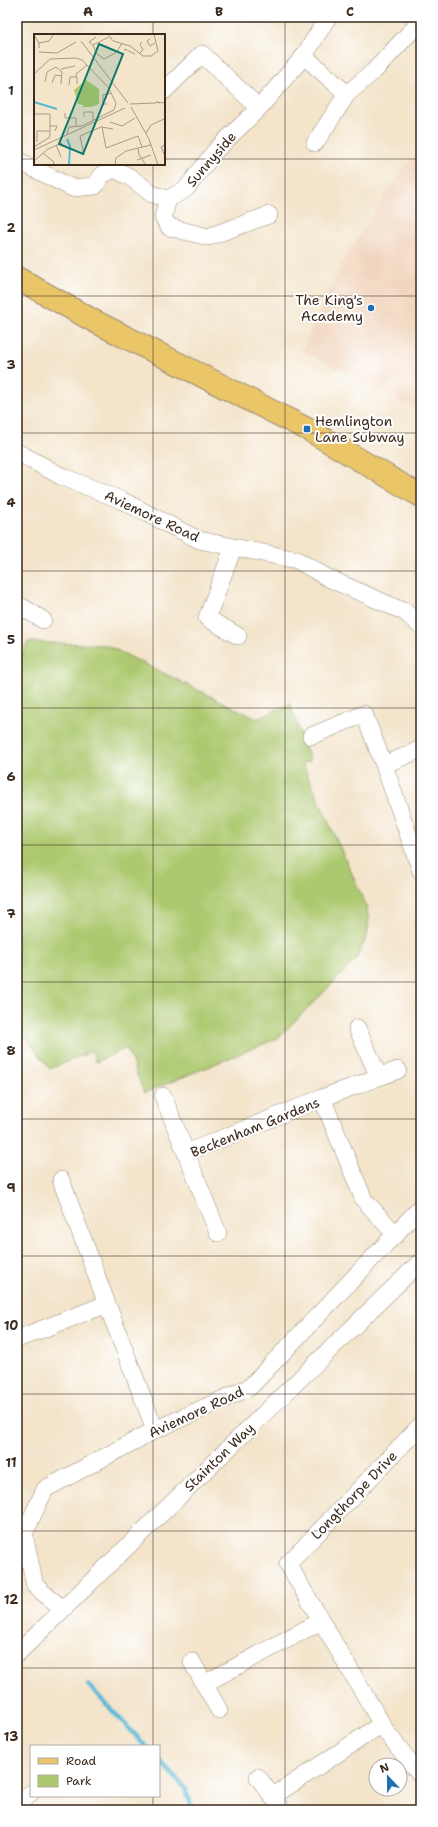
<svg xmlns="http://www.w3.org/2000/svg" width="438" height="1827" font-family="'Shantell Sans',sans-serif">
<rect width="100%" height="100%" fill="#fff"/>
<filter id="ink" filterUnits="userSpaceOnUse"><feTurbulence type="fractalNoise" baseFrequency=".025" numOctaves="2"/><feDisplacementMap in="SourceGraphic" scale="8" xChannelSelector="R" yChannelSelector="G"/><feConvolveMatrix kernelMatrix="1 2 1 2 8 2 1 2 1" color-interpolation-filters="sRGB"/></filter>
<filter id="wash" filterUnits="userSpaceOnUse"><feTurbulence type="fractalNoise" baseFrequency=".012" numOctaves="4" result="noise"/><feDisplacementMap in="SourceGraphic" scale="16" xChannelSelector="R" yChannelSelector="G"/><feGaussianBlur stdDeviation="0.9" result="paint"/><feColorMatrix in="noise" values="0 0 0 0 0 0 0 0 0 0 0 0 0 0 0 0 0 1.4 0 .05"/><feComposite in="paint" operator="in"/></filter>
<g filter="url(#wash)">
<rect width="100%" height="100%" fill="#f3e4ca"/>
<path fill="#f1d5bd" d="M421 152V411L302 351 340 266 403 168Z
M17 1026 33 1046 17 1057Z"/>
<path fill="#adc96f" stroke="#747a46" d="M28 642 106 645 257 719 290 704 310 761 302 763 365 903 369 919 367 936 355 961 278 1038 144 1093 127 1048 96 1062 92 1051 50 1069 17 1026V663Z"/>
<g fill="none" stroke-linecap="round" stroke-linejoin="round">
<path stroke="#59b7d8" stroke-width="4.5" d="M88 1685 146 1746
M159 1760 185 1788 193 1810"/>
</g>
</g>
<g filter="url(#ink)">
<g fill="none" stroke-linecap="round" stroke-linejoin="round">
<defs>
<path id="minor" d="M304 56 347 94
M164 91 202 54 259 108
M315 143 347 94 374 71 415 27
M17 160 72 188 95 186 102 175 114 169 130 177 152 194 168 199 186 189 216 150 259 108 304 56 328 17
M168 199 163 217 169 227 208 237 269 215
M17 452 61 476 121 500 199 540 297 560 328 578 405 612 421 626
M233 548 207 618 238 636
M17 604 43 620
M311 736 364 714 384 765
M421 749 384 765 421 871
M357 1028 379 1077
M163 1096 186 1153
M322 1098 398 1070
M61 1180 107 1304
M218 1233 186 1153 322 1098 364 1200 396 1235
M17 1339 107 1304 155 1430
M421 1425 288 1564 387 1733 421 1776
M63 1609 35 1586 24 1534 45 1489 155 1430 250 1387 421 1207
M17 1654 421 1261
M192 1662 219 1710
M204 1684 321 1621
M258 1777 282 1810
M272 1797 382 1724
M17 1806 31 1793"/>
<path id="major" d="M17 278 92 320 307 429 421 496"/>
</defs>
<use href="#minor" stroke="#978774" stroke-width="18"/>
<use href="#major" stroke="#978774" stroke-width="24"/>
<use href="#minor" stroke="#fff" stroke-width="17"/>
<use href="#major" stroke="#ebc669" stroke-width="22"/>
</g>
</g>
<path fill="none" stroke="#3b2a1e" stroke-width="1" stroke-opacity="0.55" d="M153 17V35M285 17V1810M17 159H35M164 159H421M153 164V1746M17 296H421M17 433H421M17 571H421M17 708H421M17 845H421M17 982H421M17 1119H421M17 1256H421M17 1394H421M17 1531H421M17 1668H421M153 1796V1810"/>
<g fill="#1f6fb2" stroke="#fff" stroke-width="1.5">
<circle cx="371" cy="308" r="4"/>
<rect x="303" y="425" width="8" height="8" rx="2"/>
</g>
<g text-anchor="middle" stroke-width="4" stroke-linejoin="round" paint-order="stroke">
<g font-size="14" fill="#3b2a1e" stroke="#fff">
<text transform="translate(211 159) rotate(-49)" y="5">Sunnyside</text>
<text transform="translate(152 516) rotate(25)" y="5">Aviemore Road</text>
<text transform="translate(255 1127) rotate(-22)" y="5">Beckenham Gardens</text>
<text transform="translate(196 1412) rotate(-25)" y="5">Aviemore Road</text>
<text transform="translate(219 1457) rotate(-44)" y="5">Stainton Way</text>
<text transform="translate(354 1495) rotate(-46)" y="5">Longthorpe Drive</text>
</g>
<g font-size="14" fill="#3b2a1e" stroke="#fff" text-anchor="end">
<text x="363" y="305">The King's<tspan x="363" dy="16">Academy</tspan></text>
<text x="315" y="426" text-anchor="start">Hemlington<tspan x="315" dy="16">Lane Subway</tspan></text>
</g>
</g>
<g transform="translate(34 34)">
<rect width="131" height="131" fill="#f3e4ca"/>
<path d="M52 46 65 55V70L57 73H49V71L44 70 40 56Z" fill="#adc96f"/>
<path fill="none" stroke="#59b7d8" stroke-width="2" d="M0 68 23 75M33 105 36 112 35 131"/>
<path fill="none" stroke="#a99a85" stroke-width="1" d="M74 0 79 7 96 12 109 22H117L124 17M120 0 124 17M0 1 5 9V14M75 3 59 11 62 19 70 25 83 18 88 9M116 5 113 7 116 12 121 9M47 7 94 69M5 9 15 7 20 0M59 11 55 8 62 3M90 17 91 15 101 20M5 18 23 19 42 8M105 20 109 16 106 10 108 8M27 35 41 32M0 40 16 25 42 24 48 26 74 53 82 69 80 76 48 92 35 93 33 100M42 43V40L53 31M11 48 13 38 22 33 28 38 27 50M18 49 21 41 28 42M35 51 36 43H43V50M126 69 122 68 131 69M73 70H69V61L77 59M96 70 122 69M97 73 115 105 124 131M31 79V84H42V92M0 80H16V103L0 113M50 83V78H59V87M76 88 88 92 101 84M16 92H23L21 97M68 93 72 114 104 102 108 113M112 99 117 91 130 85 131 87M3 108V97H16M22 111 27 123M104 114 105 121 112 131M0 116 91 74M10 120 20 128 19 131M50 121 46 102 67 93 79 95M131 122 127 113 131 111M103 126 117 121M0 127 14 115 28 109M81 131 82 124 92 117 117 111"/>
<path fill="#0f766e" fill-opacity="0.15" stroke="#0f766e" stroke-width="2" d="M65 10 89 20 49 120 25 110Z"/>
<rect width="131" height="131" fill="none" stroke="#3b2a1e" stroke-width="2"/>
</g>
<rect width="438" height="1827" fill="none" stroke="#fff" stroke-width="44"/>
<rect x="30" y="1745" width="130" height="52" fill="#ffffff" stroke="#b1aaa5"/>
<rect x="38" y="1758" width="20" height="6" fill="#ebc669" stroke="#b1aaa5"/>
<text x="66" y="1765" font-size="12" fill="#3b2a1e">Road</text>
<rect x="38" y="1775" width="20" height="12" fill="#adc96f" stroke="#b1aaa5"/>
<text x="66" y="1785" font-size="12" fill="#3b2a1e">Park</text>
<g transform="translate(388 1777) rotate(338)"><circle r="19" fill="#ffffff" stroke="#b1aaa5"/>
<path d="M0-3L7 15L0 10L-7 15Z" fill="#1f6fb2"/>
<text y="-6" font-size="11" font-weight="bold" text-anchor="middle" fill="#3b2a1e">N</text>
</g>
<rect x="22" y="22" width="394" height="1783" fill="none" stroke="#3b2a1e" stroke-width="1.5"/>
<g font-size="13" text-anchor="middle" font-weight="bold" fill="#3b2a1e">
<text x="88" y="16">A</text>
<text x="219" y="16">B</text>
<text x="350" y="16">C</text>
<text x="11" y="95">1</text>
<text x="11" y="232">2</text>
<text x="11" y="369">3</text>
<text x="11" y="507">4</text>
<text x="11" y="644">5</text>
<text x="11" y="781">6</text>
<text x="11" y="918">7</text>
<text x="11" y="1055">8</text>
<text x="11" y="1192">9</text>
<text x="11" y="1330">10</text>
<text x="11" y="1467">11</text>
<text x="11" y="1604">12</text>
<text x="11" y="1741">13</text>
</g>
</svg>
